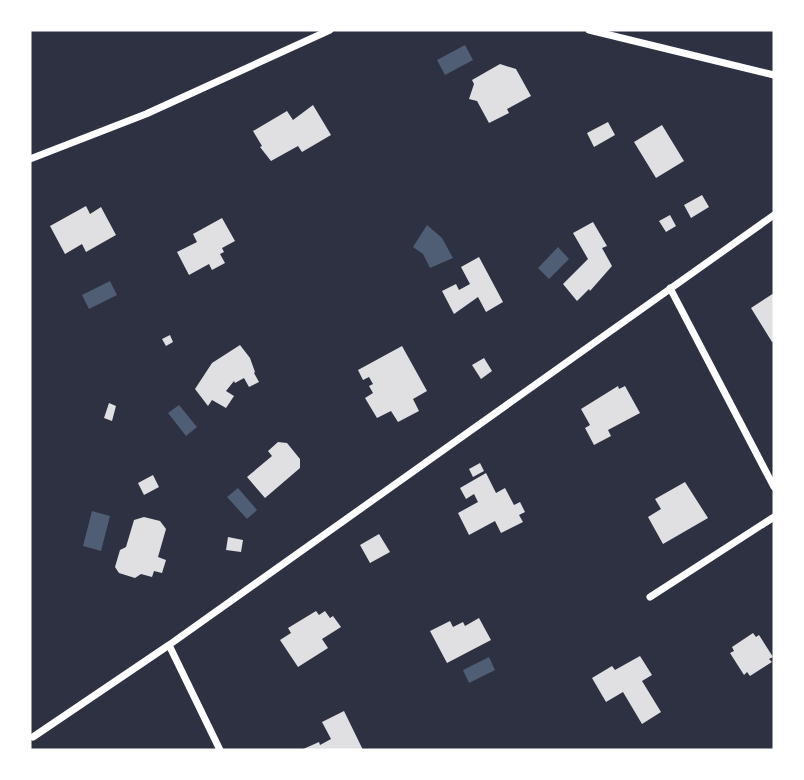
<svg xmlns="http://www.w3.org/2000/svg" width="804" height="780" font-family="'IBM Plex Sans',sans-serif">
<rect width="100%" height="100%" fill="#2d3142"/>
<path fill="#4f5d75" d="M465 45 473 60 445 75 437 60Z
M427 225 442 238 453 258 430 268 423 254 413 247Z
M558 247 569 259 549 279 538 268Z
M110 281 117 295 89 309 82 295Z
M179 405 197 427 186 436 168 413Z
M238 488 257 510 247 519 227 497Z
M92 511 110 516 101 551 83 546Z
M489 657 495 670 469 683 463 670Z"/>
<path fill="#e0e0e3" d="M500 64 516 69 531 96 507 109 509 113 489 123 477 101 469 99 474 84 472 80Z
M313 105 331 135 302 152 298 146 271 161 260 147 262 146 253 131 287 111 293 120Z
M608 122 615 135 594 147 587 133Z
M662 125 684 161 656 178 634 142Z
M702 195 709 207 691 218 684 205Z
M86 206 90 214 101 207 116 235 86 252 82 244 65 254 50 226Z
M670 215 676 226 666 232 659 221Z
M222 218 235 241 222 248 224 252 220 254 225 263 212 270 209 264 189 275 177 252 197 242 193 234Z
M593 222 607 246 602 248 612 266 590 291 589 289 577 301 563 284 588 259 573 233Z
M479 257 503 302 486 312 478 297 454 314 442 291 456 284 459 290 470 284 461 267Z
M774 293V341L772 342 751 308Z
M170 335 173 342 166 346 162 339Z
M240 345 250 358 255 372 254 373 259 382 249 387 244 378 235 383 234 381 226 391 234 396 226 408 212 400 208 406 195 389 212 363Z
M402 346 427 391 413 399 419 411 398 422 391 411 377 418 365 398 373 393 369 386 373 384 369 377 363 380 358 370Z
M484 358 492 371 481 379 472 365Z
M618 386 619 389 625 386 640 413 608 430 611 436 594 445 585 428 590 425 581 409Z
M109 403 116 406 112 421 104 418Z
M278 442 287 443 300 459V468L265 498 247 477 272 456 268 451Z
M480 463 484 471 473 477 469 469Z
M486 473 496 493 505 488 514 505 520 502 525 512 519 515 523 522 501 533 495 521 469 535 458 513 478 502 474 494 466 499 460 488Z
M153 475 159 487 144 495 138 483Z
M685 482 708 518 663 544 648 517 661 509 655 499Z
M144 517 160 521 166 529 158 557 166 560 162 573 154 571 152 577 141 574 135 578 119 573 115 567 120 550 126 547 134 520Z
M379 534 390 552 370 563 360 545Z
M228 537 243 540 241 552 226 550Z
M316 611 319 615 325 611 330 618 333 616 341 627 322 639 328 648 298 667 280 640 291 633 288 628Z
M479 618 491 640 447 663 430 631 450 621 453 627 463 622 465 626Z
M753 633 756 637 759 635 773 657 769 659 772 662 750 676 747 672 744 675 730 653 734 651 732 647Z
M640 656 652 675 642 681 661 712 642 724 623 692 606 702 592 678 612 666 615 670Z
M344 711 363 750H301L319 742 320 745 331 739 322 722Z"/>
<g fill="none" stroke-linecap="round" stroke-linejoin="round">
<path stroke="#fff" stroke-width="7" d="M589 30 774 75
M30 159 146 114 330 30
M670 288 774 487
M650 597 774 517
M169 645 220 750
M33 737 169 645 774 215"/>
</g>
<rect width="804" height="780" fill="none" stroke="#ffffff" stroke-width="63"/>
</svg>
